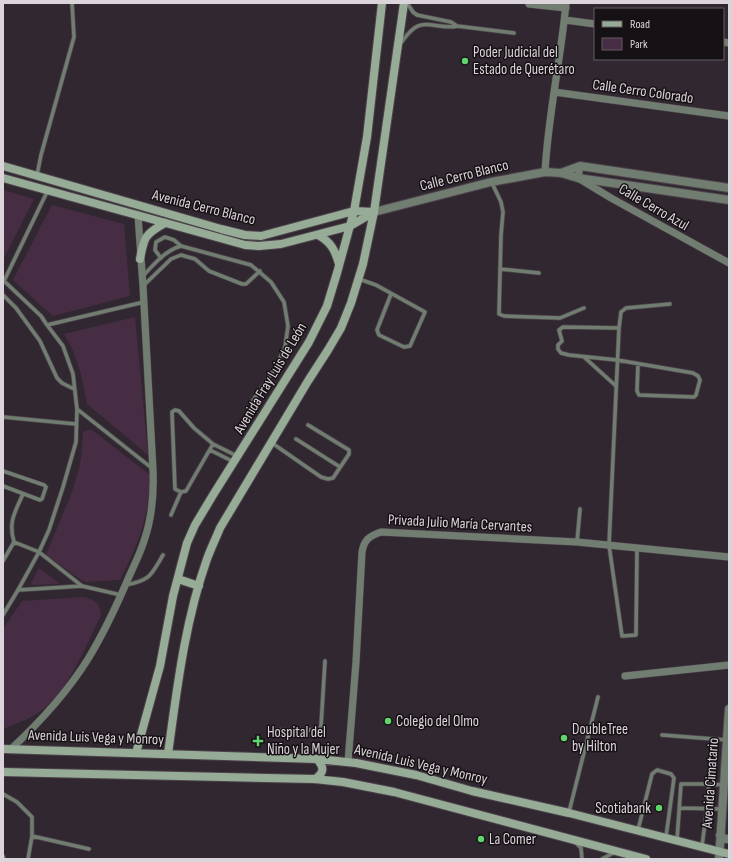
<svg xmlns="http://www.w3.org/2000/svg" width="732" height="862" font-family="'Sofia Sans Condensed',sans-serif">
<rect width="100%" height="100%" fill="#312730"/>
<path fill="#472d44" d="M3 190 34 199 3 260Z
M52 205 124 224 130 296 53 316 13 280Z
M135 317 148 455 87 404 81 374 73 350 64 334Z
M88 430H92L150 475C151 512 137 547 120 580L86 582 80 579 46 555C57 526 72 498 79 468 82 457 82 445 83 433L85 431Z
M39 568 59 583 57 584 33 585 31 583Z
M83 597C93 599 101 603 101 615 86 645 72 683 47 706 35 717 18 723 3 729V629L22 601Z"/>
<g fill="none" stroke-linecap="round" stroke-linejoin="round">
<defs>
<path id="service" d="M457 26 514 33
M400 44C405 38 409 31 416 27 427 20 444 30 457 26L451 22 417 15 413 12 407 3
M37 175 41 155 74 37 72 3
M492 183 501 202 503 212 501 235 499 314 504 316 560 318 584 308
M161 258 155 250 156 242 165 237 174 240 181 246
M500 269 539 273
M143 276C154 264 166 250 181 246L251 265 271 282 284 302 288 326 285 347 276 367 252 402
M359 279 376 285 425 312 410 346 404 347 379 335 377 330 391 294
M3 280 41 316 47 325 63 346 73 374 77 409 76 442 63 487 49 530 39 552 18 590 3 615
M4 281 48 190
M144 285 171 259 181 255 195 259 209 271 242 284H246L260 271
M3 295 16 308 40 341 57 378 62 383 74 389
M47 325 144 302
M619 328 563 327 559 330 562 341 558 345V349L561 353 569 355 617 360 693 373 698 376 700 380 696 395 694 397 639 395 637 391 638 364
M584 357 616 386
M77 409 153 469
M175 410 179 411 194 428 213 444 186 491 181 492 175 489 172 412Z
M3 417 76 424
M296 439 340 467
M272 443 321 477 328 479 333 478 349 454V450L308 425
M213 444 237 456
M210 450 234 462
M3 471 44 485 46 487 42 499 40 500 3 486
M23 494C15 512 8 522 14 542L39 552 82 586
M171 515 181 492
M577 542 580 509
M637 548 636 635 622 636 609 545 619 328 621 312 626 308 670 304
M3 561 14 542
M126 585C151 580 151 575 163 555
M18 590 82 586 121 595
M273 730H319L321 726 325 661
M662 735 727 740
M709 784 724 785
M3 794 17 802 32 817V836L28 859
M680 808 722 809
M569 812 598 697
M638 830 652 774 657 770 671 774 674 778 666 837
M32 836 89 849
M677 840 681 784H709L707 808 702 846
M575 842 581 848 582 859
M3 856 4 859
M602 859 615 852"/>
<path id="minor" d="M529 4 566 8
M565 20 595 24
M723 42 729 43
M554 92 729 116
M580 166 578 178 611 198 729 263
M545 172C548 115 561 59 566 3
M625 676 729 665
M11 749C39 723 68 691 88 659 102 636 114 611 125 586 131 571 139 557 144 541 152 518 154 494 153 470L143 286 138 215
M348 762 356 662 362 552C364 540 369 536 381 532L577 542 729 557"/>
<path id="tertiary" d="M561 173 580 166 729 188
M374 212 491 182 545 172 561 173 578 178 729 200
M720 835 725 839H729
M719 859 729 709"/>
<path id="secondary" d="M3 166 221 229 245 235 261 236 354 211 374 212
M3 178 220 238 245 245 259 246 281 244 350 226 374 212
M318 235C331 242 335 250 339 264
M140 259C144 237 145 234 165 223
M178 579 199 586
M3 749 317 759 356 763 416 775 472 791 569 813 729 854
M136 753 160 666 173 596 187 543 195 525 213 495 309 342 327 306 337 273 354 211 367 137 382 3
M168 754C177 688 185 621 207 559 211 548 216 538 220 528L308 381 328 350 341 328 351 303 363 264 374 212 404 3
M3 772 315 779 343 782 394 792 646 859
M315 779C325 772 324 767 317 759"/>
</defs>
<use href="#service" stroke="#4c434b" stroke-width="5"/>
<use href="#minor" stroke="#4c434b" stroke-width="8"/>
<use href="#tertiary" stroke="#4c434b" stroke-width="10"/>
<use href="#secondary" stroke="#4c434b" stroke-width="10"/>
<use href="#service" stroke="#707d70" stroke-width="3.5"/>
<use href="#minor" stroke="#707d70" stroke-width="7"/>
<use href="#tertiary" stroke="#707d70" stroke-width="8"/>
<use href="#secondary" stroke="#97ac97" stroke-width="8"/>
</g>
<g fill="#5fd56b" stroke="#161115" stroke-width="1.5">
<circle cx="465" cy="61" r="4"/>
<circle cx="388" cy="721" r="4"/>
<circle cx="564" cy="738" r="4"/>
<path d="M256 735h4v4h4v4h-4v4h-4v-4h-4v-4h4z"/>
<circle cx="659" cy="808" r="4"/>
<circle cx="481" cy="839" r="4"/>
</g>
<g text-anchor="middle" stroke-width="3" stroke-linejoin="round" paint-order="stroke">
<g font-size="15" fill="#dbd4da" stroke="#161115" text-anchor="start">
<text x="473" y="57">Poder Judicial del<tspan x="473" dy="17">Estado de Querétaro</tspan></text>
<text x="396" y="726">Colegio del Olmo</text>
<text x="572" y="734">DoubleTree<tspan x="572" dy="17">by Hilton</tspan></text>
<text x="267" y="737">Hospital del<tspan x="267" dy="17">Niño y la Mujer</tspan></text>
<text x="651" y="813" text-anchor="end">Scotiabank</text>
<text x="489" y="844">La Comer</text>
</g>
<g font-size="15" fill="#dbd4da" stroke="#161115">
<text transform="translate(643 91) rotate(8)" y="5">Calle Cerro Colorado</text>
<text transform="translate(464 175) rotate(-14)" y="5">Calle Cerro Blanco</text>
<text transform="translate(204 207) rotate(14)" y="5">Avenida Cerro Blanco</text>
<text transform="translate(654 207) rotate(30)" y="5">Calle Cerro Azul</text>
<text transform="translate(270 378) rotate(-59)" y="5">Avenida Fray Luis de León</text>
<text transform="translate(460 523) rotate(3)" y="5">Privada Julio María Cervantes</text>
<text transform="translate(96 737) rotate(2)" y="5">Avenida Luis Vega y Monroy</text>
<text transform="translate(421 764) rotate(13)" y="5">Avenida Luis Vega y Monroy</text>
<text transform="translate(710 783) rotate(-86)" y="5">Avenida Cimatario</text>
</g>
</g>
<rect width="732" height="862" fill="none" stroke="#dbd4da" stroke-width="8"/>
<rect x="594" y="8" width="130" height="52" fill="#161115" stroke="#655f64"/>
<rect x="602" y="21" width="20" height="6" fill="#97ac97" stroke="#655f64"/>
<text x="630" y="28" font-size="12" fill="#dbd4da">Road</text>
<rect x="602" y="38" width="20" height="12" fill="#472d44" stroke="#655f64"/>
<text x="630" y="48" font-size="12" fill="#dbd4da">Park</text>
</svg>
